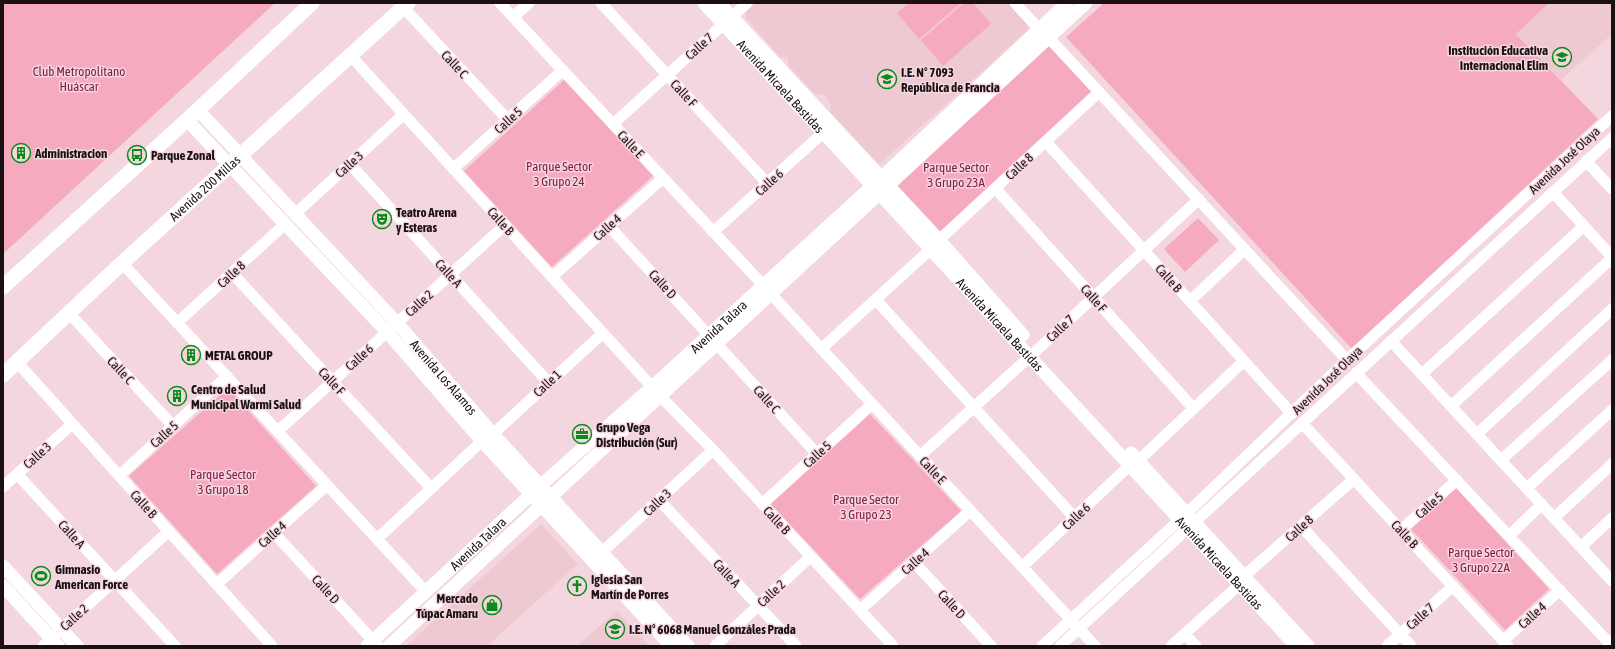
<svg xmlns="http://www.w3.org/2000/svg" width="1615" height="649" font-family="'Asap Condensed',sans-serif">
<rect width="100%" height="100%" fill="#f4d7de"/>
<path fill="#efc9d2" d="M756 3H1009L1028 23V30L882 162 878 163 830 112 831 105 823 94H815L788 65V59L786 57H780L746 18V12Z
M1549 3H1612V34L1561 80 1516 33Z
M541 524 578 564 487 646H406Z
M617 611 649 646H577Z"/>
<path fill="#f5aabf" d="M3 3H275L3 254Z
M909 3H961L919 39 897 13Z
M964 3H973L991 24 943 66 921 40Z
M1104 3H1549L1516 34 1598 119 1352 349 1066 37Z
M1049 46 1093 92 940 233 897 186Z
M565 79 653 176 552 267 464 171Z
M1198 218 1219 240 1185 272 1164 249Z
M228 388 316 486 217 574 129 476Z
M870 414 961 511 860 599 771 504Z
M1456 488 1549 589 1505 630 1411 529Z"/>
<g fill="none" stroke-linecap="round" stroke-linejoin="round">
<path stroke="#fff" stroke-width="11" d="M500 3 763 285
M601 3 767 183
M1015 3 1039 29
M403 7 508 120
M513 17 529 3
M1049 38 1347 360
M350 55 652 387
M613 124 747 3
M1046 142 1292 414
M1586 161 1612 189
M350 164 548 382
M453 169 563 70
M995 188 1194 409
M1553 192 1612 257
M295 214 404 114
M609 226 817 454
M713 232 824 132
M939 240 1099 92
M122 263 426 592
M232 273 431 488
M552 277 663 178
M771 294 1095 646
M876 300 1074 517
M1190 301 1245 249
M69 313 173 426
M177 323 285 224
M1391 341 1612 581
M821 349 931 249
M17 362 272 646
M1356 373 1612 646
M1422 374 1584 226
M660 396 713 450 893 646
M1451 406 1612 258
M1302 423 1508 646
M278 431 505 225
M493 434 603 333
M1477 434 1612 309
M920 456 1036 351 1199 199
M1501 460 1612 360
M1138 461 1244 361
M17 474 175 646
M119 476 227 376
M3 487 72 424
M1527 488 1612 410
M659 500 796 646
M762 504 872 404
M1554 518 1612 464
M1301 526 1411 646
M1401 530 1457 480
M274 533 378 646
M1509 536 1542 504
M377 539 482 441
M1581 547 1612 518
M601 553 713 450
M914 562 991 646
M1022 567 1130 465
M1244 576 1354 479
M217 584 327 485
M860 610 970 511
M1185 634 1196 646
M1503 641 1560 590
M43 646 169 531
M715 646 810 557
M1042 646 1187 513 1347 360 1612 116
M1060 646 1612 138
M1171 646 1239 585
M1387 646 1453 586"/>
<g stroke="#fff" stroke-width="13">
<path id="s1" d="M704 3 1296 646"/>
<path d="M719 3 939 240 1023 335"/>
<path id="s2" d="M198 110 397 323 493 434 688 646"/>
<path d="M187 120 387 332 482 441 671 646"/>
<path d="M1131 453 1308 646"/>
<path d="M3 566 77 646"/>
<path d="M3 586 58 646"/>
<path id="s3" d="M367 646 540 486 652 387 881 178 1067 3"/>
<path d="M389 646 1086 3"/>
</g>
<g stroke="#fff" stroke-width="15">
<path d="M3 287 187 120 312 3"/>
<path id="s4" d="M3 375 122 263 408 3"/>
</g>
</g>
<defs>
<symbol id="school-ring" viewBox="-11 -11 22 22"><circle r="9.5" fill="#f4d7de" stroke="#098c19" stroke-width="1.5"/><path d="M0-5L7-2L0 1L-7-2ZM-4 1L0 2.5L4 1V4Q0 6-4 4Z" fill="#098c19"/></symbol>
<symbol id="building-ring" viewBox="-11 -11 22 22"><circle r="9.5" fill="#f4d7de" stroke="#098c19" stroke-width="1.5"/><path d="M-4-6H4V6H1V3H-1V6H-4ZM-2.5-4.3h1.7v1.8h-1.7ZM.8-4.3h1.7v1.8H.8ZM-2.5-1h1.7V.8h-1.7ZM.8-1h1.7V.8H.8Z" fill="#098c19"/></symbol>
<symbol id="bus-ring" viewBox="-11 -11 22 22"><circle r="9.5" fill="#f4d7de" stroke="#098c19" stroke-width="1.5"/><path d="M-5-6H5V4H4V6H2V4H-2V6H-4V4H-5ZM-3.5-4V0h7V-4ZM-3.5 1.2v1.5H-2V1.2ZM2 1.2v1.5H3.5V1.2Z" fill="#098c19"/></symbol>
<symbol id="theatre-ring" viewBox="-11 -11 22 22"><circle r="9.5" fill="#f4d7de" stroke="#098c19" stroke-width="1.5"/><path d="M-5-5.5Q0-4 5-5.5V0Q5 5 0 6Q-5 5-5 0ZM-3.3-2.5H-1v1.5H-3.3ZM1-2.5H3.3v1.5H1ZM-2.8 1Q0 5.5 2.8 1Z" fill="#098c19"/></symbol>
<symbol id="office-ring" viewBox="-11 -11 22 22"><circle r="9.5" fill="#f4d7de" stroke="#098c19" stroke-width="1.5"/><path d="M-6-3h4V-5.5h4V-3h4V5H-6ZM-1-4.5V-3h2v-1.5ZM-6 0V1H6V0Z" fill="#098c19"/></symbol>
<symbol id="stadium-ring" viewBox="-11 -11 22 22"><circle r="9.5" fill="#f4d7de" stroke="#098c19" stroke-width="1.5"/><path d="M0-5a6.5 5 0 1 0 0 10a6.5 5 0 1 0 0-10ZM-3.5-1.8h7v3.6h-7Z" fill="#098c19"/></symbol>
<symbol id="church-ring" viewBox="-11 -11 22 22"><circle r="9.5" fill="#f4d7de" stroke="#098c19" stroke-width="1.5"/><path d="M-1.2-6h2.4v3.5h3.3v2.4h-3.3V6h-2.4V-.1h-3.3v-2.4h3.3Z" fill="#098c19"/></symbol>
<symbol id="shop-ring" viewBox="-11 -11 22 22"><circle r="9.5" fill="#f4d7de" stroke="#098c19" stroke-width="1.5"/><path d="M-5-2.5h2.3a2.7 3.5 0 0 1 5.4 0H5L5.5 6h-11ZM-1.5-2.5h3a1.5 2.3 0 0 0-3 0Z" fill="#098c19"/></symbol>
</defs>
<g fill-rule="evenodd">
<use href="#school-ring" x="1551" y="46" width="22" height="22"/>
<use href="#school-ring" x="876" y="68" width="22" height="22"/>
<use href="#building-ring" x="10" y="142" width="22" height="22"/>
<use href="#bus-ring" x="126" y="144" width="22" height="22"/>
<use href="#theatre-ring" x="371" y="208" width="22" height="22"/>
<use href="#building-ring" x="180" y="344" width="22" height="22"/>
<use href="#building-ring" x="166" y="385" width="22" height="22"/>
<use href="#office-ring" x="571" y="423" width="22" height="22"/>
<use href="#stadium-ring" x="30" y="565" width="22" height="22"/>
<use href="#church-ring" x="566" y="575" width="22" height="22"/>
<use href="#shop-ring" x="481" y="594" width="22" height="22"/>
<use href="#school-ring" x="604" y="618" width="22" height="22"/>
</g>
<g text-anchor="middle" stroke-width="3" stroke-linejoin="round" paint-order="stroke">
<g font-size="13" fill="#1b1114" stroke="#f4d7de">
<text transform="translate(699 46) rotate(-42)" y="5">Calle 7</text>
<text transform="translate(455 64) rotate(47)" y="5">Calle C</text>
<text dy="5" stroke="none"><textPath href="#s1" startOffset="113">Avenida Micaela Bastidas</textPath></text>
<text transform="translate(684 93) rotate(47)" y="5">Calle F</text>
<text transform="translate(508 120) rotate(-42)" y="5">Calle 5</text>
<text transform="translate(631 144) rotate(47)" y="5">Calle E</text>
<text transform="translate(1564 160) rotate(-43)" y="5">Avenida José Olaya</text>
<text transform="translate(349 164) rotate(-42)" y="5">Calle 3</text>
<text transform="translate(1019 166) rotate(-43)" y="5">Calle 8</text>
<text transform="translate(769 182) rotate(-42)" y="5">Calle 6</text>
<text dy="5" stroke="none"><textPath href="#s4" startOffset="275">Avenida 200 Millas</textPath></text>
<text transform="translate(501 221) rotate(48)" y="5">Calle B</text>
<text transform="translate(607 227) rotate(-42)" y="5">Calle 4</text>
<text transform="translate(449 273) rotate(48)" y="5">Calle A</text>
<text transform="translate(231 274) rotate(-43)" y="5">Calle 8</text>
<text transform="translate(1169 278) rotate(48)" y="5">Calle B</text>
<text transform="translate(663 284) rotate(47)" y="5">Calle D</text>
<text transform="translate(1094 298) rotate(48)" y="5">Calle F</text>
<text transform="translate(419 303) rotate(-42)" y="5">Calle 2</text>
<text dy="5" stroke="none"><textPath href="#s1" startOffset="437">Avenida Micaela Bastidas</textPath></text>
<text dy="5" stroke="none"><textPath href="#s3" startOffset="475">Avenida Talara</textPath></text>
<text transform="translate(1060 328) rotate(-43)" y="5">Calle 7</text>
<text transform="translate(359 357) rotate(-42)" y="5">Calle 6</text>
<text transform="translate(121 370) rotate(47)" y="5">Calle C</text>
<text dy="5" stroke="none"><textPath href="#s2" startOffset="363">Avenida Los Alamos</textPath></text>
<text transform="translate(1327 380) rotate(-44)" y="5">Avenida José Olaya</text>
<text transform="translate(332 381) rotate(47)" y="5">Calle F</text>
<text transform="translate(547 383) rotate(-43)" y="5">Calle 1</text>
<text transform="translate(767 399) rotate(48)" y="5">Calle C</text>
<text transform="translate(164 434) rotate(-42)" y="5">Calle 5</text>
<text transform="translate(817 454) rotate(-42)" y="5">Calle 5</text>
<text transform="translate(37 455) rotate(-42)" y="5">Calle 3</text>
<text transform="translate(933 470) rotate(47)" y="5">Calle E</text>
<text transform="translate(657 502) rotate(-43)" y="5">Calle 3</text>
<text transform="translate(144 504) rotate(48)" y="5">Calle B</text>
<text transform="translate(1429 505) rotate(-42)" y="5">Calle 5</text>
<text transform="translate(1076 516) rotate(-43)" y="5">Calle 6</text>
<text transform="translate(777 520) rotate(47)" y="5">Calle B</text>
<text transform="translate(1299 528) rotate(-42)" y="5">Calle 8</text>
<text transform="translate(72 534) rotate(48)" y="5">Calle A</text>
<text transform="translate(272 534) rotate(-42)" y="5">Calle 4</text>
<text transform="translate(1405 534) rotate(47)" y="5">Calle B</text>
<text dy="5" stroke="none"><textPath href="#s3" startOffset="151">Avenida Talara</textPath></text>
<text transform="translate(915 561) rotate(-42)" y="5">Calle 4</text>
<text dy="5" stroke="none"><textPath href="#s1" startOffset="761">Avenida Micaela Bastidas</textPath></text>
<text transform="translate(727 573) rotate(47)" y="5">Calle A</text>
<text transform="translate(326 589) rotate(47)" y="5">Calle D</text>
<text transform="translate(771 593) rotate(-43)" y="5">Calle 2</text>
<text transform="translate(952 604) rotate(47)" y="5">Calle D</text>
<text transform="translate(1532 615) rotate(-42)" y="5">Calle 4</text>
<text transform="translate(1420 616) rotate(-42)" y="5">Calle 7</text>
<text transform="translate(74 617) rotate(-42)" y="5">Calle 2</text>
</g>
<g font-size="13" font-weight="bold" fill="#1b1114" stroke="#f4d7de" text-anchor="start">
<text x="1548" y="55" text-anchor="end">Institución Educativa<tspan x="1548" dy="15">Internacional Elim</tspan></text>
<text x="901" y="77">I.E. N° 7093<tspan x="901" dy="15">República de Francia</tspan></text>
<text x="35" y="158">Administracion</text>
<text x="151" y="160">Parque Zonal</text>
<text x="396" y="217">Teatro Arena<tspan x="396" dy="15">y Esteras</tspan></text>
<text x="205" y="360">METAL GROUP</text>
<text x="191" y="394">Centro de Salud<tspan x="191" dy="15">Municipal Warmi Salud</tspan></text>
<text x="596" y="432">Grupo Vega<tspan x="596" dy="15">Distribución (Sur)</tspan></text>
<text x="55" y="574">Gimnasio<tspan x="55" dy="15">American Force</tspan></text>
<text x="591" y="584">Iglesia San<tspan x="591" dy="15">Martín de Porres</tspan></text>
<text x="478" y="603" text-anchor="end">Mercado<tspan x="478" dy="15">Túpac Amaru</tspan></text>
<text x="629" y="634">I.E. N° 6068 Manuel Gonzáles Prada</text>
</g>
<g font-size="13" fill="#861b47" stroke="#f4d7de">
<text x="79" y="76">Club Metropolitano<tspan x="79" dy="15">Huáscar</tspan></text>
<text x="559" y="171">Parque Sector<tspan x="559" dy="15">3 Grupo 24</tspan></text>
<text x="956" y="172">Parque Sector<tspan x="956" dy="15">3 Grupo 23A</tspan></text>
<text x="223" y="479">Parque Sector<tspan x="223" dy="15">3 Grupo 18</tspan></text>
<text x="866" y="504">Parque Sector<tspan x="866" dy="15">3 Grupo 23</tspan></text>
<text x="1481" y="557">Parque Sector<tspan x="1481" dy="15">3 Grupo 22A</tspan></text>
</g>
</g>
<rect width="1615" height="649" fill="none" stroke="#1b1114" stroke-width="8"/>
</svg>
